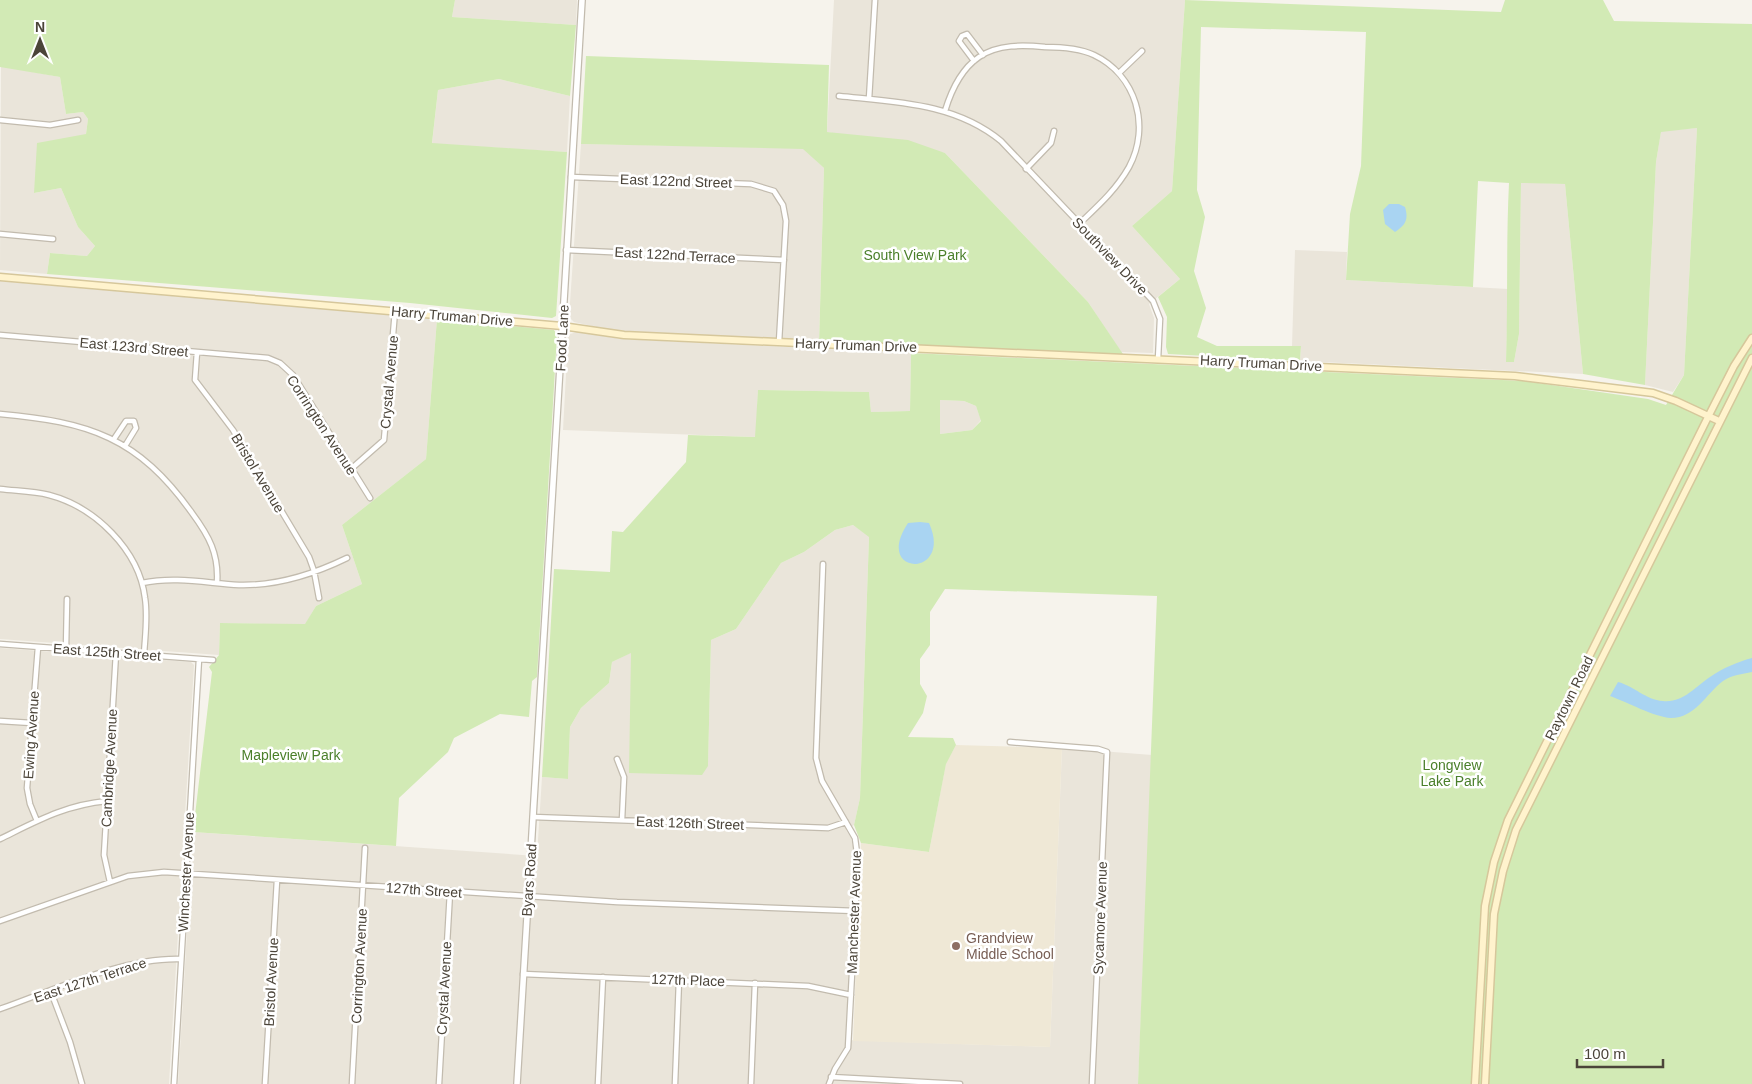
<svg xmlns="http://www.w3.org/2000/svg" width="1752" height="1084" font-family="Arial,sans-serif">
<rect width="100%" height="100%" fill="#f6f3ec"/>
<path fill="#eae5da" d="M455 0H577L576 25 452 17Z
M834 0H1185L1172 191 1132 226 1180 279 1149 304 1154 318 1153 353 1121 352 1088 302 945 153 827 132Z
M1 66 60 77 66 114 83 112 88 119 86 134 34 193 61 188 78 227 95 246 87 256 50 253 47 274 0 270Z
M499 79 570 96 567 152 432 144 438 90Z
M1697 128 1684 375 1673 392 1645 385 1656 162 1661 131Z
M581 144 803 148 824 168 819 341 614 331 574 322 569 317Z
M1521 182 1565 184 1583 374 1300 361 1301 347 1292 346 1295 250 1347 252 1346 280 1508 289 1506 362H1514L1519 334Z
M0 281 437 319 426 459 342 525 362 584 316 606 305 625 220 623 219 655 0 639Z
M577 332 621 339 911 353 910 411 871 412 869 392 758 390 756 437 563 430 568 338 570 334Z
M940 400 964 401 976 406 981 420 972 430 940 434Z
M853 525 869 536 860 798 854 825 846 830 851 838 854 850V870L846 1040 1050 1047 1062 748 1152 755 1138 1084H178L193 832 537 856 542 777 568 779 570 727 581 708 609 683 612 662 632 652 708 766 711 640 736 629 781 563 804 552 835 530Z
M0 648 191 662 194 665 169 1084H0Z"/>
<path fill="#efe8d6" d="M956 745 1062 748 1050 1047 853 1041 861 843 929 852 946 763Z"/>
<path fill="#d2eab5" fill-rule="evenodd" d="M0 0H455L452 17 576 25 570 96 499 79 438 90 432 143 567 152 556 316 552 318 410 303 47 274 50 253 87 256 95 246 78 227 61 188 34 193 37 143 86 134 88 119 83 112 66 114 60 77 0 67Z
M1185 0 1501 12 1505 0H1603L1614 21 1752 24V1084H1138L1157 596 945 589 930 612V645L920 659V684L927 696 923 713 908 737 953 738 956 745 946 764 929 852 861 843 854 825 860 798 869 537 853 525 835 530 804 552 781 563 736 629 711 640 708 766 702 775 629 773 631 653 612 662 609 683 581 708 570 727 568 779 542 777 554 569 610 572 612 531 623 532 686 462 688 435 755 437 758 390 869 392 871 412 910 411 911 353 1524 381 1648 399 1666 405 1684 375 1697 128 1661 132 1656 162 1645 385 1583 374 1565 184 1521 183 1519 334 1514 362H1506C1508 302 1506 243 1509 183L1478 181 1473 287 1346 280 1350 214 1361 166 1366 32 1201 27 1197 190 1205 217 1194 271 1206 308 1197 337 1217 346H1301L1300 361 1168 354 1166 347 1167 317 1158 297 1180 279 1132 226 1172 191ZM940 400 964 401 976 406 981 421 972 430 940 434Z
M586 56 829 65 827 132 908 140 945 153 1088 302 1125 357 819 344 824 168 803 149 581 144Z
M437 319 554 330 557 335 537 677 532 681 529 717 500 714 454 738 448 752 399 798 396 846 193 832 212 672 209 667 219 655 220 623 305 624 316 606 362 584 342 525 426 459Z"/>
<path fill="#a9d4f2" d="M1389 204H1399L1405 207C1409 220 1405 225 1395 232L1385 224 1383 210Z
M920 522 929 523C954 578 872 577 908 523Z
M1752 658V672C1742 674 1732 675 1723 681 1706 694 1695 718 1671 718 1654 717 1627 702 1610 696L1618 682C1634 686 1646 700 1663 701 1683 703 1695 687 1710 677 1723 668 1737 662 1752 658Z"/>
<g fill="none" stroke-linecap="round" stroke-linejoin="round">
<defs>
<path id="minor" d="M974 61 959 41 962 36 967 34 983 55
M1119 73 1142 51
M839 96C896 102 955 103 1001 141L1153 301 1160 319 1158 359
M869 99 875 0
M945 111C951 91 960 70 979 57 998 44 1023 45 1045 47 1061 47 1079 48 1094 55 1136 75 1151 126 1129 167 1116 190 1098 206 1079 224
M0 120 50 125 78 120
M1026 169 1051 143 1054 131
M571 177 751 184 774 191 783 205 786 221 779 342
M0 234 53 239
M566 250 784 260
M0 335 268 358 280 363 293 375 370 498
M197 352 195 380 233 430 309 557 314 571 319 598
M0 414C89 422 138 437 192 513 209 536 219 554 217 583
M114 439 126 421H134L136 428 125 446
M351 469 384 440 395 311
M0 489C16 491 33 491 49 495 95 507 139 550 145 598 148 617 145 636 144 655
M823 564 816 758 822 781 855 838 858 861 848 1048 835 1069 829 1084
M142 583C175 576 206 583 239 585 276 586 314 574 347 558
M0 644 213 660
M66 649 67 599
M0 721 32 723
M1010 742 1098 749 1107 752 1092 1084
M617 759 624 777 622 820
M533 817 828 828 846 822
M37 821 30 804 27 788 38 647
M0 839C37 821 65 805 107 801
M110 882 104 855 116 653
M0 921 128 876 164 872 617 902 856 911
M523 974 808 986 851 995
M51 992 70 1042 82 1084
M0 1009C54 990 124 957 181 959
M831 1077 960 1084
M174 1084 199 659
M265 1084 277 880
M352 1084 365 848
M439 1084 450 892
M598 1084 603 977
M675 1084 679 980
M751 1084 755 983"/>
<path id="tertiary" d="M517 1084 582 0"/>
<path id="secondary" d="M0 277 562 326 624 335 1515 376 1653 393 1676 401 1719 421
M1475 1084 1485 906 1494 862 1508 820 1708 417 1734 366 1752 338
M1485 1084 1494 914 1503 871 1516 830 1752 358"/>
</defs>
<use href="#minor" stroke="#c2bbae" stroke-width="7"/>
<use href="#tertiary" stroke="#c2bbae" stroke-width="8"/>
<use href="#secondary" stroke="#d6c79b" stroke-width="9"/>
<use href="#minor" stroke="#fff" stroke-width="4.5"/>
<use href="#tertiary" stroke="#fff" stroke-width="5.5"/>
<use href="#secondary" stroke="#fff3cd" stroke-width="6"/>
</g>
<circle fill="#8d6e63" stroke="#fff" stroke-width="2" cx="956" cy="946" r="5"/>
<g text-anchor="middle" stroke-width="5" stroke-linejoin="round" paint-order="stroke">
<g font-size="14" fill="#4b4439" stroke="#fff">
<text transform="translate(676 181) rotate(2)" y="5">East 122nd Street</text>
<text transform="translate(675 255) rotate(3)" y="5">East 122nd Terrace</text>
<text transform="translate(1110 256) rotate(46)" y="5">Southview Drive</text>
<text transform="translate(452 316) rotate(5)" y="5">Harry Truman Drive</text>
<text transform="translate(562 338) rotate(-87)" y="5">Food Lane</text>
<text transform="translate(856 345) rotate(2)" y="5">Harry Truman Drive</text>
<text transform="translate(134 347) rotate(5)" y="5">East 123rd Street</text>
<text transform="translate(1261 363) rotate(3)" y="5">Harry Truman Drive</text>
<text transform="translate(389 382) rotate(-85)" y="5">Crystal Avenue</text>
<text transform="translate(322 425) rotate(57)" y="5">Corrington Avenue</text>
<text transform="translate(258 473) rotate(59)" y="5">Bristol Avenue</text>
<text transform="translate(107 652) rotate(4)" y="5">East 125th Street</text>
<text transform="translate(1569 698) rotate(-64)" y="5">Raytown Road</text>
<text transform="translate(31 735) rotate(-86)" y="5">Ewing Avenue</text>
<text transform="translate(109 768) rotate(-87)" y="5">Cambridge Avenue</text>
<text transform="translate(690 823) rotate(2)" y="5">East 126th Street</text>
<text transform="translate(186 872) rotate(-87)" y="5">Winchester Avenue</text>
<text transform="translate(529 880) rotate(-86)" y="5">Byars Road</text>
<text transform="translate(424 890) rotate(4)" y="5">127th Street</text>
<text transform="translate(854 912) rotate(-88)" y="5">Manchester Avenue</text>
<text transform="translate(1100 918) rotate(-88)" y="5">Sycamore Avenue</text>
<text transform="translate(359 966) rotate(-87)" y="5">Corrington Avenue</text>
<text transform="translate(90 980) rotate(-18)" y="5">East 127th Terrace</text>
<text transform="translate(688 980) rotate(2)" y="5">127th Place</text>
<text transform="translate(271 982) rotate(-87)" y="5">Bristol Avenue</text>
<text transform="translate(444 988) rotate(-87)" y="5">Crystal Avenue</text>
</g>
<g font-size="14" fill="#4a7f2a" stroke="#fff">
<text x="915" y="260">South View Park</text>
<text x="291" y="760">Mapleview Park</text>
<text x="1452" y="770">Longview<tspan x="1452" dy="16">Lake Park</tspan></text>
</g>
<g font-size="14" fill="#785e54" stroke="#fff" text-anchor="start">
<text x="966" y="943">Grandview<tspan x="966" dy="16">Middle School</tspan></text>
</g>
</g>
<g transform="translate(40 40)" stroke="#ffffff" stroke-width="4" paint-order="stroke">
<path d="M0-4L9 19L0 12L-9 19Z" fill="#4b4439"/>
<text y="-8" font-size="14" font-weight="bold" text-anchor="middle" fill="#4b4439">N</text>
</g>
<path d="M1577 1059v8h86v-8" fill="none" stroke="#4b4439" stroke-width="2.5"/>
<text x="1584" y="1059" font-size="15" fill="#4b4439" stroke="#ffffff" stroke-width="4" paint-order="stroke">100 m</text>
</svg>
